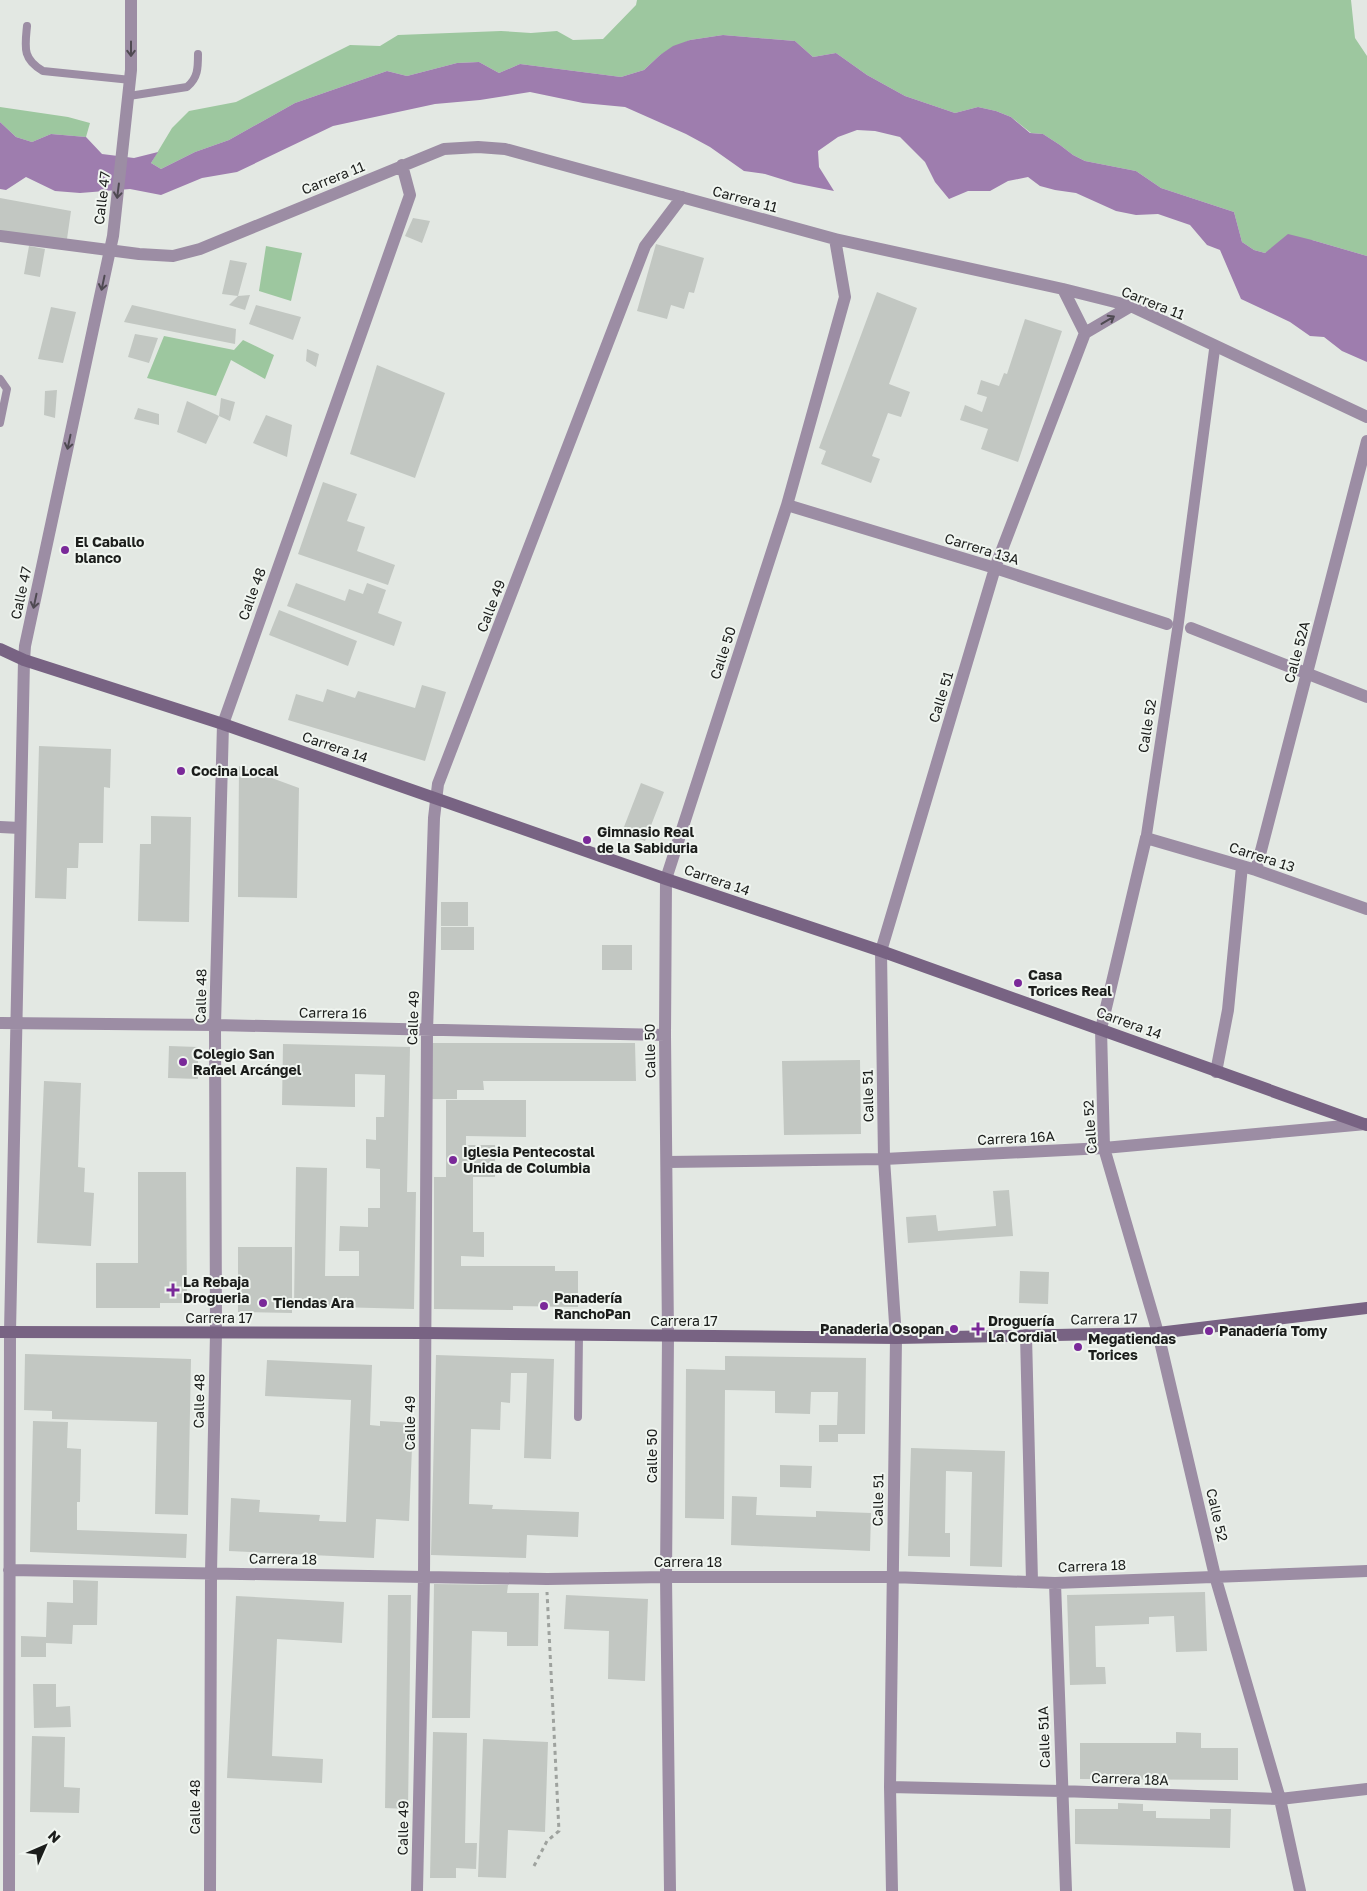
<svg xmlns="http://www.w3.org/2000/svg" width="1367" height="1891" font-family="'Golos Text',sans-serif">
<rect width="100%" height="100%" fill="#e3e8e3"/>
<path fill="#9dc79f" d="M637 0H1351L1355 38 1367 56V256L1312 240 1272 249 1265 253 1254 250 1242 242 1234 212 1161 188 1136 171 1085 161 1073 155 1060 145 1043 134 1031 133 1011 117 996 111 978 107 955 113 905 96 867 75 836 53 813 57 795 41 723 35 690 40 660 55 644 70 621 77 520 64 499 73 479 62 457 63 407 76 387 71 295 103 229 140 195 152 161 169 151 163 172 128 189 111 236 102 350 45 380 46 398 35 501 31 531 33 557 31 573 40 603 39 636 5Z
M0 107 68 117 90 123 86 137 51 134 32 142 16 137 0 122Z
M266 246 302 253 291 301 259 291Z
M164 336 234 350 243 340 274 355 265 379 231 360 216 396 147 378Z"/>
<path fill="#9e7dae" d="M723 35 795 41 813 57 836 53 867 75 905 96 955 113 978 107 996 111 1011 117 1030 133 1043 134 1060 145 1073 155 1085 161 1136 171 1161 188 1234 212 1242 242 1254 250 1265 253 1288 234 1312 240 1367 256V362L1342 351 1324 337 1310 336 1290 322 1241 299 1220 250 1207 245 1190 225 1158 214 1136 215 1116 211 1076 193 1055 190 1040 186 1028 177 1008 181 990 191H968L949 199 935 182 925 162 900 137 875 131 857 130 838 137 818 151 819 167 834 191 794 183 765 174 744 171 710 147 686 134 625 107 583 103 530 92 480 100 435 104 333 126 237 172 202 178 161 195 130 189 80 193 55 191 26 177 6 190 0 189V122L16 137 32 142 51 134 86 137 102 154 134 158 158 152 151 163 161 169 195 152 229 140 295 103 387 71 407 76 457 63 479 62 499 73 520 64 621 77 644 70 660 55 673 46 690 40Z"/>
<path fill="#c2c7c2" d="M0 198 71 211 67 239 0 232Z
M413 218 430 221 422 243 405 236Z
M656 244 704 258 694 293 689 292 684 309 671 305 667 319 637 311Z
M29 246 45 249 40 277 24 274Z
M230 260 247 263 238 296 250 295 245 310 229 305 238 296 222 294Z
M877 292 917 308 889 384 910 392 901 417 888 413 872 456 880 459 871 483 821 464 826 451 819 448Z
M132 305 236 329 235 344 124 322Z
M256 305 301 317 293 340 249 324Z
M51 307 76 312 63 363 38 359Z
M1025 319 1062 331 1018 462 981 449 988 429 960 420 965 405 982 412 987 397 977 394 981 380 999 386 1004 373 1007 374Z
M135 334 158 338 149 363 128 357Z
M307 349 319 354 316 367 306 361Z
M377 365 445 393 415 478 350 454Z
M57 390 55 418 44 415 45 391Z
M221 398 235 402 230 421 219 416Z
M187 401 219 416 206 444 177 432Z
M138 408 159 414V425L134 419Z
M266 415 292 425 287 457 253 443Z
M323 482 357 494 347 521 365 527 357 551 395 565 388 585 298 554Z
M296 583 345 601 349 589 363 594 367 583 386 590 378 613 402 622 394 646 287 606Z
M279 610 357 641 348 666 269 635Z
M422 685 446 692 425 761 288 720 296 694 323 702 327 689 355 698 358 691 415 708Z
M39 746 111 749 110 788 104 787 103 843H79L78 868H67L66 899 35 898Z
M239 766 299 788 297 898 238 897Z
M641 783 664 792 645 841 622 832Z
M151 816 191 817 189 922 138 921 140 844H151Z
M441 902H468V926H441Z
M441 927H474V950H441Z
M602 945H632V970H602Z
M430 1043H635L636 1081H483L484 1090H457V1099H430Z
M283 1044 410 1047 407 1192H416L414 1309 294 1306 296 1167 327 1168 325 1276H359V1251H339L340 1226 368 1227V1208H380V1169L366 1168V1139L376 1140V1117H384L385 1075 355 1074V1107L282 1105Z
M169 1046 198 1047V1079L168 1078Z
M860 1060 861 1134 784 1135 782 1061Z
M44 1081 81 1083 78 1167 85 1168 84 1192 94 1193 91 1246 37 1243Z
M446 1100H526V1137L466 1136V1145H495V1177H473V1232H484V1257L461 1256V1266H555V1271H578V1307L513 1306V1310L434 1309V1177H446Z
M138 1172H186L187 1303H160V1308H96V1263H138Z
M1009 1190 1013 1236 908 1243 906 1217 936 1215 938 1231 996 1226 993 1191Z
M238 1247H292V1313L238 1312Z
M1020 1271 1049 1272 1048 1304 1019 1303Z
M25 1354 191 1359 188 1515 155 1514 157 1422 52 1419V1411L24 1410Z
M436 1355 554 1359 551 1459 524 1458 527 1373H511L510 1403 501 1402 500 1430 471 1429 469 1504 493 1505 492 1509 579 1512 578 1537 527 1535 526 1558 431 1555Z
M725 1356 866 1358 865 1434H838V1442H819V1425H837L838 1392H811L810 1414 775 1413V1391L725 1390 724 1519 685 1518 686 1369 725 1370Z
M267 1360 372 1365 370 1425 380 1426V1421L413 1423 409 1521 376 1519 374 1558 229 1551 231 1498 260 1500 259 1512 320 1515 319 1521 346 1522 351 1400 265 1396Z
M33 1421 68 1422 67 1448 81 1449 80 1502H77V1530L187 1534 186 1558 30 1552Z
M911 1448 1005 1451 1002 1567 970 1566 972 1472 946 1471 945 1533H950V1557L908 1556Z
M780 1465 812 1466 811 1488 780 1487Z
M732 1496 757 1497 756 1515 816 1517V1511L871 1513 870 1551 731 1545Z
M73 1580 98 1581 97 1625H73L72 1644 46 1643V1657H21V1636L46 1637 47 1602 73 1603Z
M434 1584 508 1585 507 1593H539L538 1646H507V1632L472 1631 470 1718H432Z
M1205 1592 1207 1651 1176 1652 1174 1616 1149 1617V1624L1095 1626 1096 1667H1105L1106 1684 1070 1685 1067 1595Z
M388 1595H411L408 1809 385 1808Z
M566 1595 648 1599 645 1681 608 1679 609 1631 564 1629Z
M236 1596 344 1602 342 1643 277 1639 272 1756 323 1759 322 1783 227 1778Z
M33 1684H56V1707L70 1706 71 1727 34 1728Z
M433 1732 467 1733 465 1843H477L476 1869 456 1868V1878H430Z
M1176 1732 1201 1733V1748H1238V1780L1080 1779V1743H1176Z
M32 1736 65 1737 64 1787 80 1788 79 1813 30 1812Z
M483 1739 548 1742 545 1832 508 1830 506 1878 478 1877Z
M1118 1803 1143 1804V1811H1156V1818L1210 1819V1809H1231L1230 1848 1075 1844V1809H1118Z"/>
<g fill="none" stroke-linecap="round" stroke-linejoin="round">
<path stroke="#9ea29e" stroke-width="3" stroke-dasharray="4 4" stroke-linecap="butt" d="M534 1866 547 1841 559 1831 547 1592"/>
<path stroke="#9c8da4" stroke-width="8" d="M27 26C25 47 22 59 43 71L131 80
M129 96 187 87C198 78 198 68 198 54
M0 379 7 389 0 423
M578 1417 579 1335"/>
<path stroke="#9c8da4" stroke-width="11" d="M1146 838 1178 626 1215 346"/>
<path stroke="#9c8da4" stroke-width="12" d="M0 236 139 254 173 256 200 249 444 149 478 147 505 149 835 239 1063 289 1131 306 1367 417
M1063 289 1085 333
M787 505 995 568 1167 624
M1191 628 1367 697
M0 827 20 828
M1256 870 1367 441
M0 1023 215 1025 665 1035
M1216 1072 1228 1010 1242 866
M667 1162 884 1159 1104 1148 1366 1124
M1026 1335 1032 1581
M9 1570 547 1579 666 1577H892L1055 1583 1367 1571
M1055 1583 1066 1891
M890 1787 1061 1791 1280 1799 1367 1789
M9 1891 10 1332 24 660
M210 1891 211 1573 216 1333 215 1025 223 724 410 195 402 165
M417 1891 424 1577 427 1031 434 818 438 784 645 246 682 197
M670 1891 666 1577 668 1336 665 1035 666 879 787 505 845 297 835 239
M892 1891 890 1787 896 1338 884 1159 881 951 995 568 1085 333 1131 306
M1300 1891 1280 1799 1215 1576 1158 1333 1104 1148 1101 1029 1146 838 1256 870 1367 909"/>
<path stroke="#9c8da4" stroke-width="12" d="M24 660 25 646 113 236 131 70V0"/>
<path stroke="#786383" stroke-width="12" d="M0 649 24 660 223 724 666 879 881 951 1367 1125
M0 1332 425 1333 896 1338 1158 1333 1367 1308"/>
</g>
<defs><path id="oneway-shaft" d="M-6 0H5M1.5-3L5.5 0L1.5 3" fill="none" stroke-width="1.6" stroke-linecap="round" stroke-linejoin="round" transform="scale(1.25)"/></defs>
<g stroke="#4f4a52">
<use href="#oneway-shaft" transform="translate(131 49) rotate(90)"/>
<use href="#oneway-shaft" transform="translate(118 191) rotate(97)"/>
<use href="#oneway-shaft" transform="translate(103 283) rotate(102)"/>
<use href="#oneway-shaft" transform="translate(1108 320) rotate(-31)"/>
<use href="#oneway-shaft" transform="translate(69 442) rotate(102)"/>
<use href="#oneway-shaft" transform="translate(35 601) rotate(102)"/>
</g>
<g fill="#7a2999" stroke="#f0f5f0" stroke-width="2">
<circle cx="65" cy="550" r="5"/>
<circle cx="181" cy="771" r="5"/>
<circle cx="587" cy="840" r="5"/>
<circle cx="1018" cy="983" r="5"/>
<circle cx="183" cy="1062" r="5"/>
<circle cx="453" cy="1160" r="5"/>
<path d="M170.5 1282.5h5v5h5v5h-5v5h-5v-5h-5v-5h5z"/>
<circle cx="263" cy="1303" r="5"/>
<circle cx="544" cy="1306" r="5"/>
<circle cx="954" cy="1329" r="5"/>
<path d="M975.5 1321.5h5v5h5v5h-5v5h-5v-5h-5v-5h5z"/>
<circle cx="1209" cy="1331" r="5"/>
<circle cx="1078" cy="1347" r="5"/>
</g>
<g text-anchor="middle" stroke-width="4" stroke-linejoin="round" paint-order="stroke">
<g font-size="14" fill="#1b1d1b" stroke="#f0f5f0">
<text transform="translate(333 178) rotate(-22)" y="5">Carrera 11</text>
<text transform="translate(102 198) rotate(-83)" y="5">Calle 47</text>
<text transform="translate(745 199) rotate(15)" y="5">Carrera 11</text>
<text transform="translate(1153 303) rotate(22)" y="5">Carrera 11</text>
<text transform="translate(982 549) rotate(17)" y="5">Carrera 13A</text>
<text transform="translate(21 593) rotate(-78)" y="5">Calle 47</text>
<text transform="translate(252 594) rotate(-70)" y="5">Calle 48</text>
<text transform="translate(491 606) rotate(-69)" y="5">Calle 49</text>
<text transform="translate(1297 652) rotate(-75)" y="5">Calle 52A</text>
<text transform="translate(723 653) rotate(-72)" y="5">Calle 50</text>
<text transform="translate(941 697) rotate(-73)" y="5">Calle 51</text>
<text transform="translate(1147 726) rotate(-81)" y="5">Calle 52</text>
<text transform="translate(335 747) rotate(19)" y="5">Carrera 14</text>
<text transform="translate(1262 857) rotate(18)" y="5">Carrera 13</text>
<text transform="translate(717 880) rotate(19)" y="5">Carrera 14</text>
<text transform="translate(201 996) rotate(-89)" y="5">Calle 48</text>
<text transform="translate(333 1013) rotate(1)" y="5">Carrera 16</text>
<text transform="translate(413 1018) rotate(-88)" y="5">Calle 49</text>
<text transform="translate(1129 1023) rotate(20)" y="5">Carrera 14</text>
<text transform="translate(650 1051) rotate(-91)" y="5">Calle 50</text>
<text transform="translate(868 1096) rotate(-91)" y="5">Calle 51</text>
<text transform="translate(1090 1127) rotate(-94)" y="5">Calle 52</text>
<text transform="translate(1016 1138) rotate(-3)" y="5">Carrera 16A</text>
<text x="219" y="1323">Carrera 17</text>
<text transform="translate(1104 1319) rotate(-1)" y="5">Carrera 17</text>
<text x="684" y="1326">Carrera 17</text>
<text transform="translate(199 1401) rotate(-89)" y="5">Calle 48</text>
<text transform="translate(410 1423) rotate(-90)" y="5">Calle 49</text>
<text transform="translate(652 1456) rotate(-90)" y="5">Calle 50</text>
<text transform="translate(878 1500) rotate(-89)" y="5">Calle 51</text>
<text transform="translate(1217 1515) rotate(77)" y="5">Calle 52</text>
<text transform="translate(283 1559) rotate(1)" y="5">Carrera 18</text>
<text x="688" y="1567">Carrera 18</text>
<text transform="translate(1092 1566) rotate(-2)" y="5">Carrera 18</text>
<text transform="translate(1044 1737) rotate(-92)" y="5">Calle 51A</text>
<text transform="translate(1130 1779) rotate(2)" y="5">Carrera 18A</text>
<text transform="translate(195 1807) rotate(-90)" y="5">Calle 48</text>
<text transform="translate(403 1828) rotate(-89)" y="5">Calle 49</text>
</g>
<g font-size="14" font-weight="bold" fill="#1b1d1b" stroke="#f0f5f0" text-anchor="start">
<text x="75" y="547">El Caballo<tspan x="75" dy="16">blanco</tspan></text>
<text x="191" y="776">Cocina Local</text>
<text x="597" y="837">Gimnasio Real<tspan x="597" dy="16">de la Sabiduria</tspan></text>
<text x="1028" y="980">Casa<tspan x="1028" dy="16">Torices Real</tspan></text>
<text x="193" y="1059">Colegio San<tspan x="193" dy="16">Rafael Arcángel</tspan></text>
<text x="463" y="1157">Iglesia Pentecostal<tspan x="463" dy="16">Unida de Columbia</tspan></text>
<text x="183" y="1287">La Rebaja<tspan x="183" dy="16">Drogueria</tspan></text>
<text x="554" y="1303">Panadería<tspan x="554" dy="16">RanchoPan</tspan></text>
<text x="273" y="1308">Tiendas Ara</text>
<text x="988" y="1326">Droguería<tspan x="988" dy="16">La Cordial</tspan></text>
<text x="944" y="1334" text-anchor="end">Panaderia Osopan</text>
<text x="1219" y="1336">Panadería Tomy</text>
<text x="1088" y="1344">Megatiendas<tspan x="1088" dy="16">Torices</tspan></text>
</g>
</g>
<g transform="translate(45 1846) rotate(45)" stroke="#f0f5f0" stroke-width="4" paint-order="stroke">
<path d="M0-4L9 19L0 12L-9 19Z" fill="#1b1d1b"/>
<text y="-8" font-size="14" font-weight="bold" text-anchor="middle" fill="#1b1d1b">N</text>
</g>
</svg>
